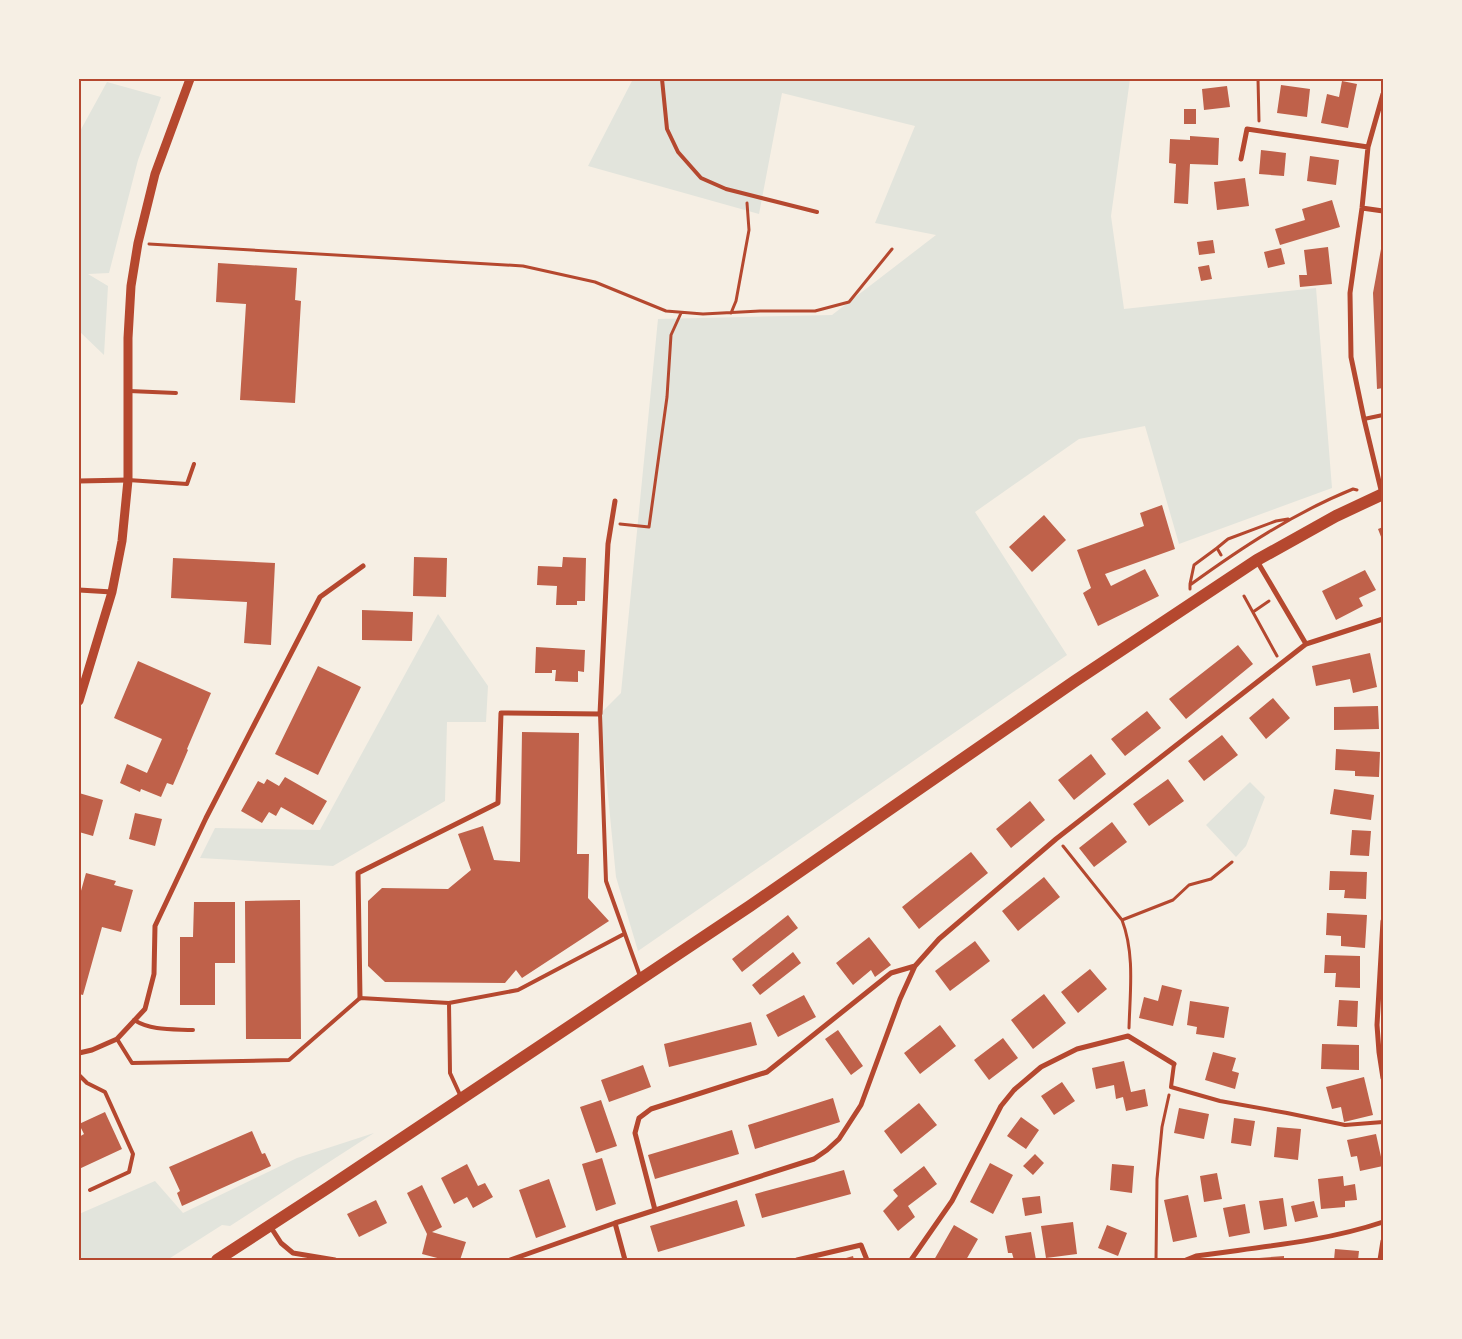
<svg xmlns="http://www.w3.org/2000/svg" width="1462" height="1339" font-family="'Golos Text',sans-serif">
<rect width="100%" height="100%" fill="#f6efe4"/>
<path fill="#e2e4dc" d="M633 79H1130L1111 216 1124 309 1316 288 1332 488 1179 544 1145 426 1079 439 975 512 1067 655 638 951 616 877 600 714 621 693 658 319 832 315 936 235 875 223 915 126 782 93 759 214 588 166Z
M107 82 161 97 138 160 109 273 88 274 108 286 104 355 79 331V133Z
M438 614 488 686 486 722H447L445 801 333 866 200 858 215 828 320 830Z
M1250 782 1265 797 1246 846 1236 857 1206 825Z
M374 1133 230 1226 222 1225 167 1260H79V1214L155 1181 183 1213 297 1158Z"/>
<path fill="#bf614a" d="M1342 81 1357 84 1348 128 1321 123 1327 94 1339 97Z
M1281 85 1310 89 1307 117 1277 113Z
M1227 86 1230 107 1204 110 1202 89Z
M1184 109H1196V124H1184Z
M1190 136 1219 138 1218 165 1190 164 1188 204 1174 203 1176 164 1169 163 1170 139 1190 140Z
M1261 150 1286 153 1284 176 1259 174Z
M1310 156 1339 160 1336 185 1307 181Z
M1245 178 1249 206 1217 210 1214 182Z
M1332 200 1340 227 1280 245 1275 229 1305 220 1302 209Z
M1213 240 1215 253 1199 255 1197 242Z
M1328 247 1332 284 1300 287 1299 275H1307L1304 250Z
M1281 248 1285 264 1268 268 1264 252Z
M1381 249H1383V388L1377 389 1373 293Z
M218 263 297 268 295 300 301 301 295 403 240 400 246 304 216 302Z
M1209 265 1212 279 1201 281 1198 267Z
M1162 505 1175 549 1105 574 1111 586 1145 569 1159 596 1098 626 1083 593 1091 588 1077 550 1144 526 1140 513Z
M1044 515 1066 540 1032 572 1009 547Z
M1383 527V542L1378 529Z
M414 557 447 558 446 597 413 596Z
M563 557 586 558 585 601H577V605H556L557 586 537 585 538 566 562 567Z
M173 558 275 563 271 645 244 643 247 602 171 598Z
M1365 570 1376 590 1359 598 1363 606 1336 620 1322 591Z
M362 610 413 612 412 641 362 640Z
M1238 645 1253 664 1186 719 1169 699Z
M536 647 585 650 584 672 578 671V682L555 681 556 670H552V673H535Z
M1370 653 1377 687 1353 693 1350 679 1316 686 1312 666Z
M138 661 211 693 187 749 188 750 173 785 167 783 161 797 141 789 140 792 120 783 127 764 147 773 162 739 114 718Z
M318 666 361 687 318 775 275 754Z
M1273 698 1290 718 1266 739 1249 718Z
M1378 706 1379 729 1334 730V707Z
M1147 711 1161 728 1125 756 1111 739Z
M522 732 579 733 577 854H589L588 898 609 921 522 978 516 970 505 983 385 982 368 966V901L382 888 448 889 471 870 458 834 483 826 494 860 520 862Z
M1222 735 1238 755 1204 781 1188 761Z
M1336 749 1380 752 1379 777 1355 776V771L1335 770Z
M1091 754 1106 774 1074 800 1058 780Z
M285 777 327 801 313 825 281 807 276 816 269 812 262 823 241 811 258 781 264 784 267 779 279 786Z
M1168 779 1184 801 1149 826 1133 804Z
M1334 789 1374 795 1371 820 1330 814Z
M79 793 103 800 93 836 79 832Z
M1030 801 1045 820 1011 848 996 829Z
M135 813 162 819 155 846 129 839Z
M1112 822 1127 842 1094 867 1079 848Z
M1352 830 1371 831 1369 856 1350 855Z
M971 852 988 873 919 929 902 907Z
M1330 871 1367 872 1366 899 1344 898 1345 890H1329Z
M86 873 116 881 114 885 133 890 121 932 102 927 83 995 79 994V898Z
M1044 877 1060 897 1018 931 1002 911Z
M300 900 301 1039H246L245 901Z
M194 902H235V963H215V1005H180V937H193Z
M1327 913 1367 915 1365 948 1341 946V936L1326 935Z
M788 915 798 928 742 972 732 959Z
M869 937 891 965 875 977 871 970 853 985 836 963Z
M975 941 990 961 950 991 935 971Z
M793 952 801 963 760 995 752 985Z
M1325 955 1360 956V988L1335 987 1336 973H1324Z
M1090 969 1107 989 1078 1013 1061 992Z
M1162 985 1182 990 1173 1026 1139 1018 1144 997 1158 1001Z
M1044 994 1066 1023 1033 1049 1011 1020Z
M804 995 816 1017 778 1037 766 1015Z
M1339 1000 1358 1001 1357 1027 1337 1026Z
M1190 1001 1229 1007 1224 1038 1196 1034 1197 1027 1187 1025Z
M751 1022 757 1045 669 1067 664 1044Z
M940 1025 956 1046 920 1074 904 1053Z
M838 1030 863 1066 851 1075 825 1039Z
M1003 1038 1018 1058 989 1080 974 1060Z
M1322 1044 1359 1045V1070L1321 1069Z
M1213 1052 1236 1058 1232 1071 1239 1073 1235 1089 1205 1080Z
M1124 1061 1131 1092 1145 1089 1148 1106 1126 1111 1123 1097 1116 1099 1114 1085 1096 1089 1092 1068Z
M643 1065 651 1087 609 1102 601 1080Z
M1364 1077 1373 1115 1344 1122 1341 1107 1332 1109 1326 1087Z
M1062 1082 1075 1101 1054 1115 1041 1096Z
M833 1098 840 1122 755 1149 748 1125Z
M601 1100 617 1146 596 1153 580 1107Z
M919 1103 937 1125 901 1154 884 1131Z
M1179 1108 1209 1114 1204 1139 1174 1133Z
M105 1112 122 1149 79 1169V1137L84 1134 79 1124Z
M1021 1117 1039 1130 1026 1149 1007 1136Z
M1234 1118 1255 1121 1251 1146 1231 1143Z
M1277 1127 1301 1129 1298 1160 1274 1157Z
M732 1130 739 1154 655 1179 648 1155Z
M252 1131 262 1154 265 1153 271 1166 182 1206 177 1193 180 1191 169 1167Z
M1376 1134 1383 1166 1360 1171 1357 1156 1351 1157 1347 1140Z
M1035 1154 1044 1163 1033 1175 1023 1166Z
M602 1158 616 1204 596 1211 582 1164Z
M990 1163 1013 1175 993 1214 970 1202Z
M467 1164 478 1186 485 1183 493 1197 473 1208 467 1197 454 1204 441 1178Z
M1112 1164 1134 1166 1132 1193 1110 1190Z
M924 1166 937 1184 908 1206 915 1217 898 1231 883 1211 898 1196 893 1190Z
M844 1170 851 1194 762 1218 755 1194Z
M1217 1173 1222 1199 1204 1202 1200 1176Z
M1343 1176 1344 1186 1355 1184 1357 1200 1345 1201V1207L1321 1209 1318 1179Z
M549 1179 566 1227 536 1238 519 1190Z
M422 1185 442 1227 432 1232 466 1242 460 1260H445L422 1254 427 1234 407 1193Z
M1188 1195 1197 1237 1173 1242 1164 1200Z
M1040 1196 1042 1213 1025 1216 1022 1198Z
M1283 1198 1287 1226 1264 1230 1259 1201Z
M376 1200 387 1223 359 1237 347 1214Z
M737 1200 745 1226 658 1252 650 1226Z
M1314 1201 1318 1217 1295 1222 1291 1206Z
M1245 1204 1250 1233 1229 1237 1223 1208Z
M1073 1222 1077 1254 1046 1258 1041 1226Z
M954 1225 978 1239 966 1260H934Z
M1107 1225 1127 1233 1118 1256 1098 1248Z
M1031 1232 1036 1260H1014L1012 1253H1008L1005 1236Z
M1335 1249 1359 1251 1358 1260H1334Z
M853 1256 854 1260H839Z
M1284 1256V1260H1260L1259 1258Z"/>
<g fill="none" stroke-linecap="round" stroke-linejoin="round">
<path stroke="#b5482f" stroke-width="3" d="M1258 79 1259 121
M149 244 523 266 595 282 666 311 703 314 760 311H815L849 302 892 249
M731 313 736 301 749 230 747 203
M620 524 649 527 667 397 671 335 681 313
M1221 555 1217 548 1228 539 1276 521 1288 519
M1190 584 1194 565 1217 548
M1190 589V585C1241 548 1294 513 1353 489L1357 490
M1244 596 1277 656
M1253 612 1269 601
M1063 846 1122 920C1135 954 1130 992 1129 1028
M1122 920 1173 900 1189 885 1211 879 1232 862
M1156 1260 1157 1179 1162 1127 1169 1095"/>
<path stroke="#b5482f" stroke-width="4" d="M662 79 667 129 678 152 701 178 726 189 817 212
M129 391 176 393
M1364 419 1383 415
M128 480 187 484 194 464
M600 714 606 881 640 976
M449 1003 450 1073 461 1097
M134 1020C152 1031 172 1029 193 1030
M117 1039 132 1063 289 1060 360 998 449 1003 518 990 624 934
M1174 1064 1171 1087 1220 1101 1287 1113 1345 1125 1383 1122
M79 1075 87 1083 105 1092 133 1154 129 1172 90 1190"/>
<path stroke="#b5482f" stroke-width="5" d="M1241 159 1247 129 1368 147
M1362 208 1383 211
M79 481 128 480
M1382 494 1364 419 1351 357 1350 293 1362 208 1368 147 1383 94
M79 590 112 592
M1306 644 1383 619
M1383 921 1377 1025 1379 1052 1383 1078
M360 998 358 873 498 803 501 713 600 714 608 544 615 501
M79 1053 92 1050 117 1039 145 1009 154 974 155 926 206 818 320 597 363 566
M655 1210 635 1133 639 1118 651 1109 767 1072 891 973 915 966
M615 1223 625 1260
M270 1226 281 1243 293 1253 335 1260
M510 1260 615 1223 814 1159 827 1150 839 1139 861 1105 900 999 915 966 939 939 1056 839 1306 644 1257 561
M797 1260 861 1245 867 1260
M911 1260 952 1201 1001 1106 1014 1090 1041 1067 1077 1049 1128 1036 1174 1064
M1186 1260 1196 1256C1258 1247 1324 1242 1383 1222
M1380 1260 1383 1241"/>
<path stroke="#b5482f" stroke-width="9" d="M79 701 112 592 122 541 128 480V338L131 286 138 243 155 174 190 79"/>
<path stroke="#b5482f" stroke-width="12" d="M217 1260 329 1187 750 906 1075 681 1257 560 1336 516 1383 494"/>
</g>
<rect width="1462" height="1339" fill="none" stroke="#f6efe4" stroke-width="160"/>
<rect x="80" y="80" width="1302" height="1179" fill="none" stroke="#b5482f" stroke-width="2"/>
</svg>
